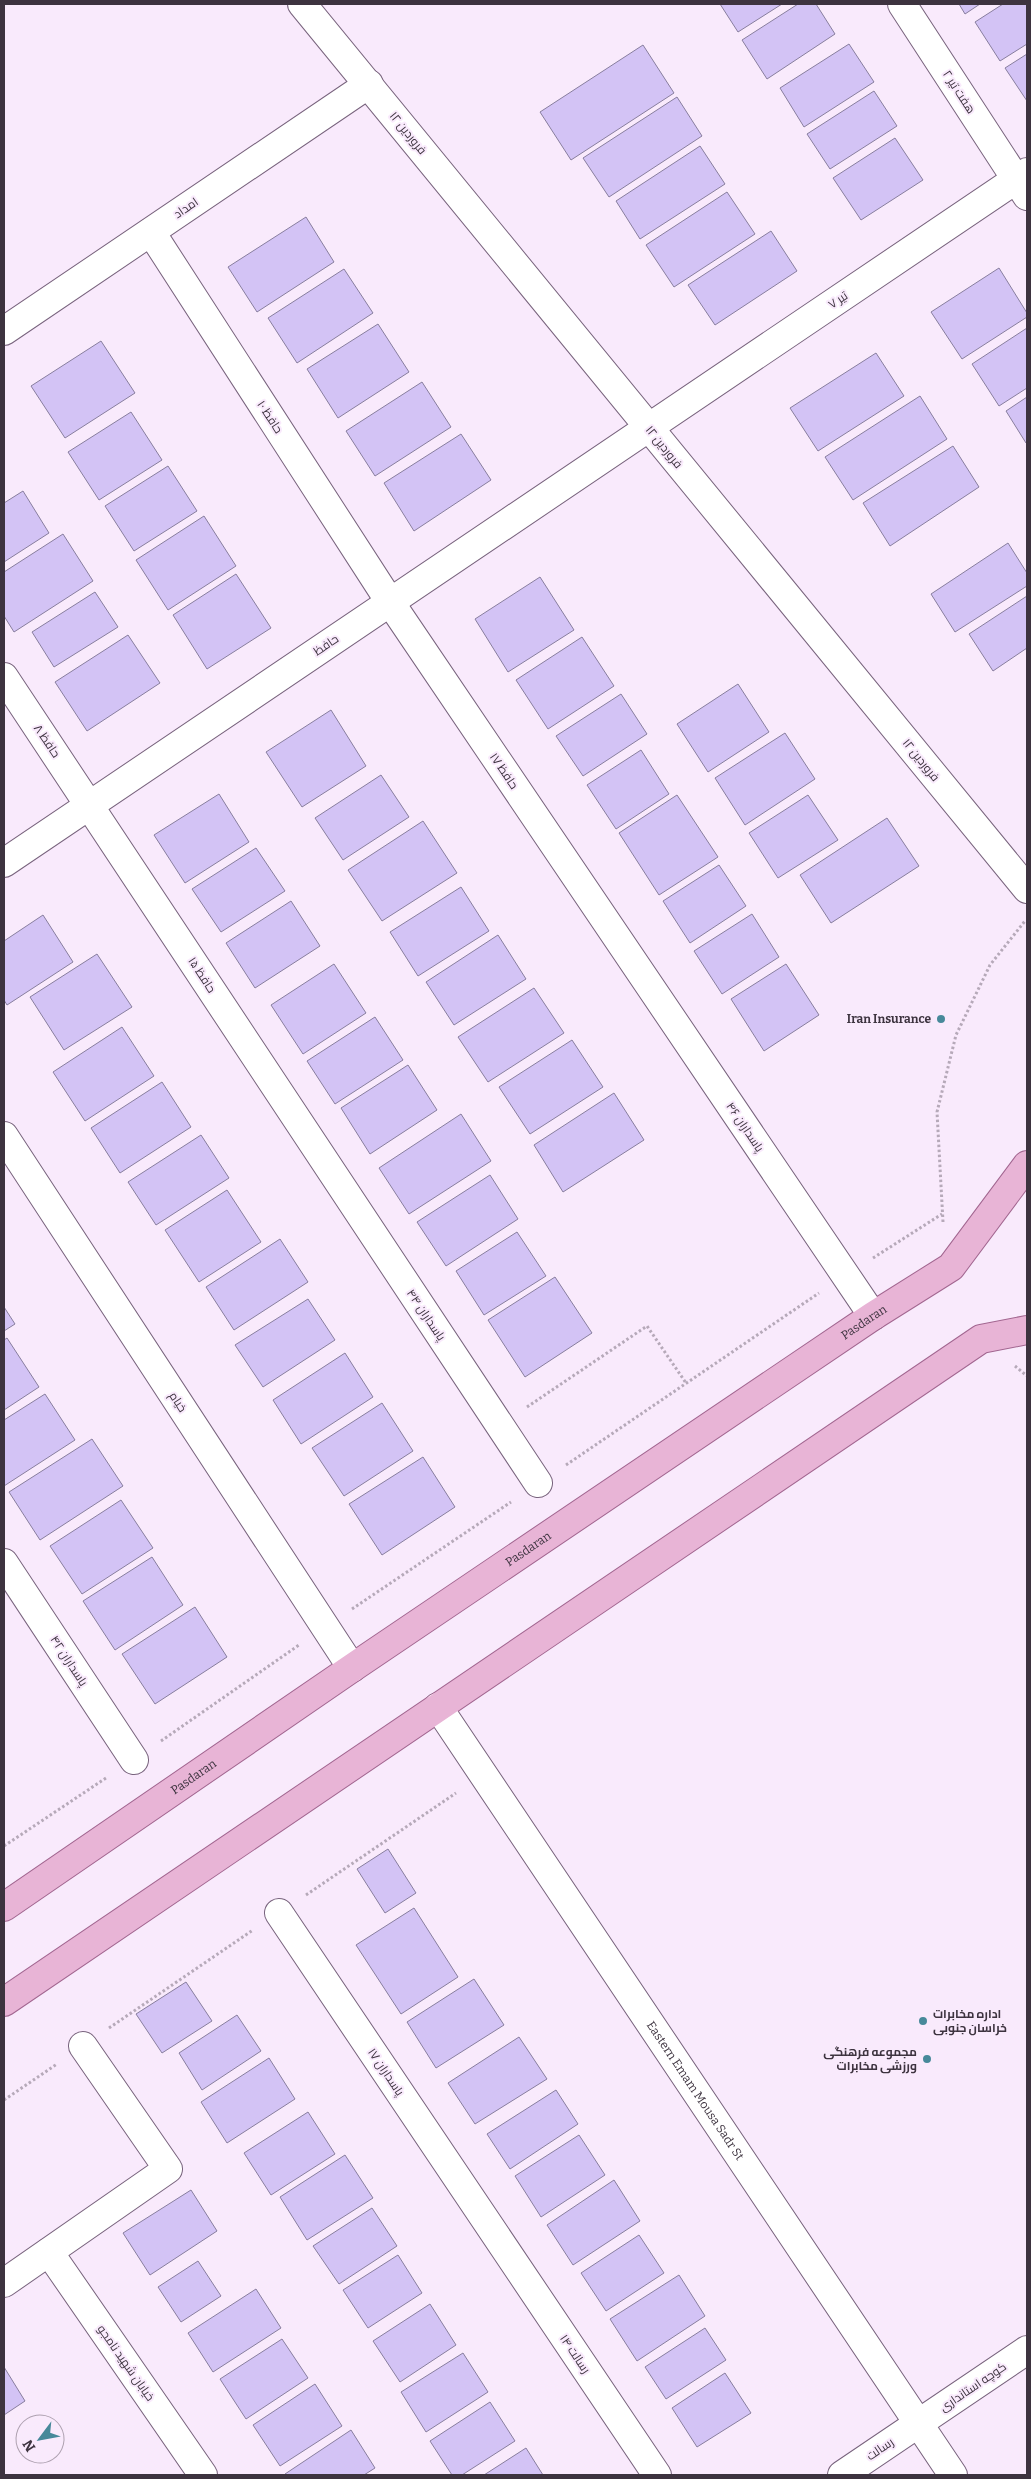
<svg xmlns="http://www.w3.org/2000/svg" width="1031" height="2479" font-family="Bitter,Cairo,serif">
<rect width="100%" height="100%" fill="#f9eafc"/>
<path fill="#d3c3f5" stroke="#887e9e" d="M720 4H782L738 32Z
M798 4H816L835 34 767 79 742 40Z
M959 4H980L965 14Z
M1003 4H1027V44L1000 61 975 22Z
M849 44 874 82 804 127 780 88Z
M643 45 674 93 571 160 540 112Z
M1027 54V101L1005 68Z
M874 91 897 126 830 169 807 134Z
M677 97 702 136 609 197 583 158Z
M895 138 923 180 861 220 833 178Z
M700 146 725 184 640 239 616 201Z
M727 192 755 234 674 287 646 245Z
M306 217 334 262 257 312 228 267Z
M771 231 797 271 715 325 688 285Z
M999 268 1027 313V317L962 359 931 312Z
M344 269 373 313 297 363 268 318Z
M378 324 409 372 338 418 307 369Z
M1027 328V388L999 406 972 364Z
M101 341 135 393 65 438 31 386Z
M876 353 904 396 818 451 790 408Z
M422 382 451 427 375 476 346 431Z
M920 396 947 439 853 500 825 457Z
M1027 397V442L1026 443 1006 411Z
M131 412 162 460 99 500 68 452Z
M461 434 491 480 414 531 384 483Z
M953 446 979 487 890 546 863 503Z
M168 466 197 511 134 551 105 506Z
M23 491 49 533 4 562V503Z
M204 516 236 566 168 610 136 560Z
M63 534 93 581 14 632 4 616V572Z
M1008 543 1027 573V586L955 632 931 594Z
M236 574 271 628 207 669 173 615Z
M540 577 574 630 508 672 475 619Z
M95 592 118 627 54 667 32 632Z
M1027 596V648L993 671 969 634Z
M128 635 160 683 87 731 55 682Z
M582 637 614 686 548 729 516 680Z
M738 684 769 732 708 772 677 724Z
M621 694 647 734 583 776 556 736Z
M331 710 366 766 302 807 266 752Z
M785 733 815 779 745 825 715 778Z
M641 750 669 794 616 829 587 785Z
M381 775 409 817 343 860 315 818Z
M219 794 249 842 185 883 154 835Z
M677 795 718 857 659 895 619 833Z
M808 795 838 840 778 878 749 833Z
M887 818 919 866 831 923 800 875Z
M423 821 457 873 382 921 348 870Z
M256 848 285 891 221 932 192 889Z
M719 865 746 906 690 943 663 901Z
M461 887 489 931 418 976 390 932Z
M291 901 320 946 255 988 226 943Z
M752 914 779 957 722 994 694 951Z
M43 915 73 962 7 1005 4 1000V941Z
M498 935 526 979 454 1025 426 982Z
M97 954 132 1007 64 1050 30 997Z
M334 964 366 1013 303 1054 271 1005Z
M786 964 819 1015 764 1051 731 999Z
M534 988 564 1033 488 1082 458 1037Z
M375 1017 403 1060 335 1104 307 1061Z
M122 1027 154 1076 85 1121 53 1072Z
M572 1040 603 1087 530 1134 499 1087Z
M408 1065 437 1110 370 1154 341 1108Z
M162 1082 191 1127 120 1173 91 1128Z
M614 1093 644 1140 563 1192 534 1145Z
M461 1114 491 1161 409 1214 379 1168Z
M201 1135 229 1178 156 1225 128 1182Z
M490 1175 518 1219 446 1266 417 1222Z
M227 1190 261 1242 199 1282 165 1230Z
M517 1232 546 1276 484 1315 456 1271Z
M280 1239 308 1282 234 1330 206 1287Z
M555 1277 592 1333 525 1377 488 1320Z
M308 1299 335 1340 263 1387 235 1345Z
M4 1307 15 1324 4 1331Z
M7 1338 39 1387 4 1410V1340Z
M345 1353 373 1397 301 1444 273 1400Z
M45 1394 75 1440 4 1486V1420Z
M382 1403 413 1451 344 1496 312 1448Z
M92 1439 123 1486 40 1540 9 1492Z
M423 1457 455 1507 382 1555 349 1504Z
M121 1500 153 1548 82 1594 50 1546Z
M152 1557 183 1605 115 1650 83 1601Z
M195 1607 227 1657 155 1704 122 1654Z
M388 1849 416 1893 385 1913 357 1869Z
M414 1908 458 1977 401 2014 356 1945Z
M474 1979 504 2025 436 2068 407 2022Z
M186 1982 212 2021 162 2053 136 2014Z
M237 2015 261 2051 202 2090 179 2053Z
M519 2037 547 2079 475 2124 448 2083Z
M269 2058 295 2099 227 2143 201 2102Z
M556 2090 578 2124 510 2169 487 2134Z
M308 2112 335 2154 271 2195 244 2153Z
M579 2135 605 2175 541 2217 515 2176Z
M345 2155 373 2198 307 2240 280 2197Z
M614 2180 640 2221 573 2265 547 2225Z
M191 2190 217 2231 150 2275 123 2233Z
M372 2208 397 2246 339 2284 313 2246Z
M639 2235 664 2273 606 2311 581 2273Z
M398 2255 422 2293 368 2328 343 2290Z
M198 2261 221 2296 181 2322 158 2287Z
M679 2275 705 2316 637 2361 610 2319Z
M256 2289 281 2328 213 2372 188 2333Z
M430 2304 456 2345 400 2382 373 2341Z
M705 2328 726 2360 666 2399 645 2367Z
M282 2339 308 2378 246 2419 220 2379Z
M463 2353 488 2392 426 2432 401 2392Z
M4 2367 25 2401 4 2415Z
M725 2373 751 2413 697 2447 672 2408Z
M315 2384 342 2426 280 2466 253 2425Z
M490 2402 515 2441 462 2475H452L430 2441Z
M351 2430 375 2468 364 2475H286L285 2474Z
M526 2448 543 2475H484Z"/>
<g fill="none" stroke-linecap="round" stroke-linejoin="round">
<defs>
<g id="minor">
<path d="M302 4 1027 889"/>
<path d="M902 4 1027 196"/>
<path d="M151 232 390 602 873 1316"/>
<path d="M4 331 369 84"/>
<path d="M4 677 538 1483"/>
<path d="M4 863 1027 172"/>
<path d="M4 1136 352 1668"/>
<path d="M4 1563 134 1760"/>
<path id="s1" d="M438 1707 953 2475"/>
<path d="M279 1913 657 2475"/>
<path d="M49 2252 203 2475"/>
<path d="M4 2283 168 2169 83 2046"/>
<path d="M842 2475 1027 2350"/>
</g>
<g id="major">
<path id="s2" d="M4 1907 352 1668 873 1316 951 1267 1027 1165"/>
<path d="M4 2002 981 1339 1027 1330"/>
</g>
</defs>
<use href="#minor" stroke="#78637d" stroke-width="30"/>
<use href="#major" stroke="#a26690" stroke-width="30"/>
<path stroke="#b6a9b9" stroke-width="3" stroke-dasharray="2.5 2.5" stroke-linecap="butt" d="M943 1222 937 1112 956 1035 990 965 1025 921
M873 1258 942 1214
M1015 1366 1027 1376
M527 1407 647 1326 686 1383
M566 1465 819 1293
M352 1609 511 1502
M161 1741 299 1645
M4 1846 106 1778
M306 1895 456 1793
M109 2028 253 1930
M4 2100 57 2064"/>
<use href="#minor" stroke="#fff" stroke-width="28"/>
<use href="#major" stroke="#e8b4d6" stroke-width="28"/>
</g>
<g fill="#47899a" stroke="#f9eafc" stroke-width="2">
<circle cx="941" cy="1019" r="5"/>
<circle cx="923" cy="2021" r="5"/>
<circle cx="927" cy="2059" r="5"/>
</g>
<g text-anchor="middle" stroke-width="4" stroke-linejoin="round" paint-order="stroke">
<g font-size="12" fill="#3d333f" stroke="#f9eafc">
<text transform="translate(959 92) rotate(57)" y="4">هفت تیر ۲</text>
<text transform="translate(408 133) rotate(51)" y="4">۱۲ فروردین</text>
<text transform="translate(186 208) rotate(-34)" y="4">امداد</text>
<text transform="translate(838 300) rotate(-34)" y="4">۷ تیر</text>
<text transform="translate(270 417) rotate(57)" y="4">حافظ ۱۰</text>
<text transform="translate(664 447) rotate(51)" y="4">۱۲ فروردین</text>
<text transform="translate(326 645) rotate(-34)" y="4">حافظ</text>
<text transform="translate(47 741) rotate(56)" y="4">حافظ ۸</text>
<text transform="translate(921 760) rotate(51)" y="4">۱۲ فروردین</text>
<text transform="translate(504 771) rotate(56)" y="4">حافظ ۱۷</text>
<text transform="translate(202 975) rotate(57)" y="4">حافظ ۱۵</text>
<text transform="translate(745 1127) rotate(56)" y="4">پاسداران ۴۶</text>
<text transform="translate(426 1315) rotate(56)" y="4">پاسداران ۴۴</text>
<text dy="4" stroke="none"><textPath href="#s2" startOffset="1040">Pasdaran</textPath></text>
<text transform="translate(178 1402) rotate(57)" y="4">خیام</text>
<text dy="4" stroke="none"><textPath href="#s2" startOffset="635">Pasdaran</textPath></text>
<text transform="translate(69 1661) rotate(57)" y="4">پاسداران ۴۲</text>
<text dy="4" stroke="none"><textPath href="#s2" startOffset="230">Pasdaran</textPath></text>
<text transform="translate(386 2072) rotate(56)" y="4">پاسداران ۱۷</text>
<text dy="4" stroke="none"><textPath href="#s1" startOffset="462">Eastern Emam Mousa Sadr St</textPath></text>
<text transform="translate(575 2354) rotate(56)" y="4">رسالت ۱۴</text>
<text transform="translate(126 2363) rotate(55)" y="4">خیابان شهید نامجو</text>
<text transform="translate(973 2387) rotate(-34)" y="4">کوچه استانداری</text>
<text transform="translate(880 2449) rotate(-34)" y="4">رسالت</text>
</g>
<g font-size="12" font-weight="bold" fill="#3d333f" stroke="#f9eafc" text-anchor="end">
<text x="931" y="1023">Iran Insurance</text>
<text x="933" y="2018" text-anchor="start">اداره مخابرات<tspan x="933" dy="14">خراسان جنوبی</tspan></text>
<text x="917" y="2056">مجموعه فرهنگی<tspan x="917" dy="14">ورزشی مخابرات</tspan></text>
</g>
</g>
<rect width="1031" height="2479" fill="none" stroke="#3d333f" stroke-width="10"/>
<g transform="translate(40 2439) rotate(238)"><circle r="24" fill="#f9eafc" stroke="#aea1b0"/>
<path d="M0-4L9 19L0 12L-9 19Z" fill="#47899a"/>
<text y="-8" font-size="14" font-weight="bold" text-anchor="middle" fill="#3d333f">N</text>
</g>
</svg>
